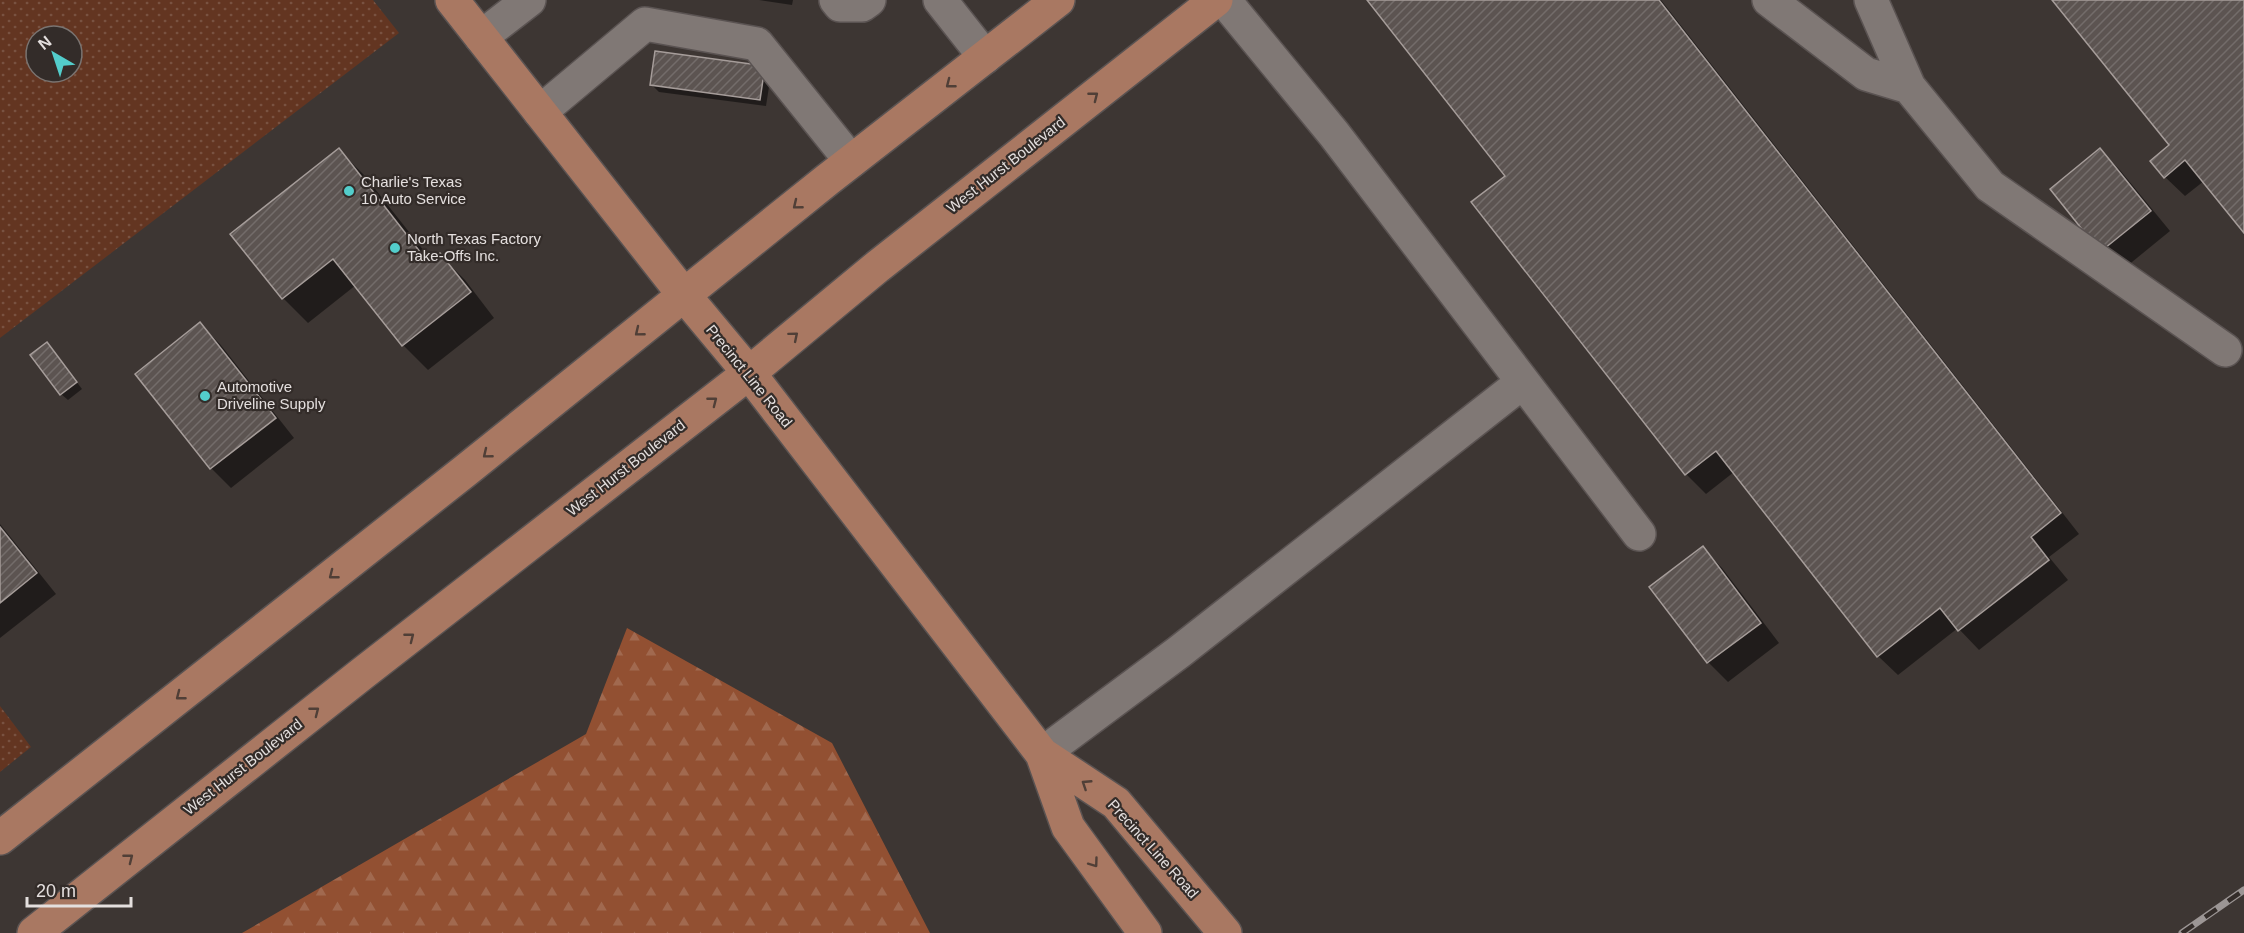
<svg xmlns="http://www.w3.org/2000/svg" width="2244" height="933" font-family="Arial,sans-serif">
<defs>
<pattern id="grass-dots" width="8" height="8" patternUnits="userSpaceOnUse" patternTransform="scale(1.5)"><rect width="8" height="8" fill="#633521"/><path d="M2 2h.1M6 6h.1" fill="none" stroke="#795241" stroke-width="1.8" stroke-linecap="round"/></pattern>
<pattern id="forest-firs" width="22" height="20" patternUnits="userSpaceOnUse" patternTransform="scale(1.5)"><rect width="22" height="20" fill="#925032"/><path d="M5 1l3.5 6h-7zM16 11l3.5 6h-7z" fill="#a1694f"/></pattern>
<pattern id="building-hatch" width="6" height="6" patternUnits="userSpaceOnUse" patternTransform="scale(1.5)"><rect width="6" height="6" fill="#5c5451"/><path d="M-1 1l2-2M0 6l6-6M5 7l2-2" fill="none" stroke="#736c6a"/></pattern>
</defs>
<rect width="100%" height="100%" fill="#3d3633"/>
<path fill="url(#grass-dots)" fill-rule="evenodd" d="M0 0H373L399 33 0 338ZM36 36H72V72H36Z
M0 706 31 747 0 772Z"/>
<path fill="url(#forest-firs)" d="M627 628 832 743 930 933H242L586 734Z"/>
<path fill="#0007" d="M759 0H793L792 5Z
M1369 0H1661L2079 534 2049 557 2068 580 1979 650 1958 628 1898 675 1878 656 1734 472 1706 494 1686 474 1507 176Z
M2054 0H2244V231L2204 181 2185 196 2165 177 2172 145Z
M771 74 766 106 659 92 652 85Z
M339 150 364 175 432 261 440 255 465 280 494 318 428 370 403 345 356 285 308 323 283 298Z
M2100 150 2120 170 2170 231 2121 271 2102 251Z
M200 324 220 344 294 438 231 488 211 468 137 374Z
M53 351 82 389 68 400 61 394Z
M0 524 56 594 0 638Z
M1703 548 1722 568 1779 643 1728 682 1708 662Z"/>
<path fill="url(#building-hatch)" stroke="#a69d9a" stroke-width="1.5" d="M1367 0H1659L2061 513 2031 537 2049 560 1958 631 1940 608 1877 657 1716 451 1685 475 1471 202 1505 176Z
M2052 0H2244V233L2185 160 2164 178 2150 161 2169 145Z
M655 51 765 66 760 100 650 85Z
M339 148 428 262 440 253 471 292 402 346 333 259 282 299 230 234Z
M2100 148 2151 211 2100 252 2050 189Z
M200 322 276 418 210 469 135 374Z
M47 342 77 382 60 395 30 355Z
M0 527 37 573 0 603Z
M1703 546 1761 623 1707 663 1649 587Z"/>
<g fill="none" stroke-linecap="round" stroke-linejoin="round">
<defs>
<path id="minor" d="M836 0 840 5H862L869 0
M940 0 985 57
M1224 0 1334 134 1639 534
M1769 0 1866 74 1909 87
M1871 0 1909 87 1990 186 2225 350
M481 37 529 0
M540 112 645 24 757 44 851 161
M1042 754 1179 652 1523 382"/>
<path id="major" d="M452 0 684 295 749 373 1042 754 1068 827 1145 933
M1042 754 1116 803 1225 933
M0 838 465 471 827 180 1058 0
M34 933 363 673 749 373 877 267 1216 0"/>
</defs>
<use href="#minor" stroke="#5a5352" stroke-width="36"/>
<use href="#major" stroke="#5a5352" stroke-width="36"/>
<use href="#minor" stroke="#807875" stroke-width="33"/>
<use href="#major" stroke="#a97862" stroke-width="33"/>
<defs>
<path id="rail" d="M2182 933 2244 890"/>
</defs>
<use href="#rail" stroke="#9c9695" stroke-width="7"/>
<use href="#rail" stroke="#332c29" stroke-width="4.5" stroke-dasharray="14" stroke-linecap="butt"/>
</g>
<defs><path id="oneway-chevron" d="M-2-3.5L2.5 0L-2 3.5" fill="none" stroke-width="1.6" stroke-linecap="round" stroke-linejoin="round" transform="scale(1.5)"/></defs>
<g stroke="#503f37">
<use href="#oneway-chevron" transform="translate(950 84) rotate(142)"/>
<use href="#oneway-chevron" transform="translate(1094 96) rotate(-38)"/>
<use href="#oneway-chevron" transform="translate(797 205) rotate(141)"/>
<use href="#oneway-chevron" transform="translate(639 332) rotate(141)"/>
<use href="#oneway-chevron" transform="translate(794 336) rotate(-40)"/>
<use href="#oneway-chevron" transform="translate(713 401) rotate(-38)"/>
<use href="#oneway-chevron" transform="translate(487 454) rotate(141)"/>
<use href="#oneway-chevron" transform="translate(333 575) rotate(142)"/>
<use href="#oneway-chevron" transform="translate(410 637) rotate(-38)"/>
<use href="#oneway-chevron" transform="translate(180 696) rotate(142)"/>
<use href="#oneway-chevron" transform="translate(315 711) rotate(-38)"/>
<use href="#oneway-chevron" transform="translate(1086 784) rotate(-147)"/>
<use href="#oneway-chevron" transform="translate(129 858) rotate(-38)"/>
<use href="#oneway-chevron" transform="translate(1094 863) rotate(54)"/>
</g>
<g fill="#53cdcb" stroke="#332c29" stroke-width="2">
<circle cx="349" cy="191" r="6"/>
<circle cx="395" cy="248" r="6"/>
<circle cx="205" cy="396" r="6"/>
</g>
<g text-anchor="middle" stroke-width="4.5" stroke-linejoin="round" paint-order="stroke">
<g font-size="15" fill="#e4dfde" stroke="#332c29">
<text transform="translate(1006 165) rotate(-38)" y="5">West Hurst Boulevard</text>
<text transform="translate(749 376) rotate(51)" y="5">Precinct Line Road</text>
<text transform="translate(626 468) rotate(-38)" y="5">West Hurst Boulevard</text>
<text transform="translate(243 767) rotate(-38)" y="5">West Hurst Boulevard</text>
<text transform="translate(1153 849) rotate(48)" y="5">Precinct Line Road</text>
</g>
<g font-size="15" fill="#e4dfde" stroke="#332c29" text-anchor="start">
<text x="361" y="187">Charlie's Texas<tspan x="361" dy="17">10 Auto Service</tspan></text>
<text x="407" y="244">North Texas Factory<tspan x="407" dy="17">Take-Offs Inc.</tspan></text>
<text x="217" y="392">Automotive<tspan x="217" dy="17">Driveline Supply</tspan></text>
</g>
</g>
<g transform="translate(54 54) rotate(321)"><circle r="28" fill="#332c29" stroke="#7a7471" stroke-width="1.5"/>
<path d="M0-4.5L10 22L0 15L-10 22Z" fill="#53cdcb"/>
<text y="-9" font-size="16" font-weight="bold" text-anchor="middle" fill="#e4dfde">N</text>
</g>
<path d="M27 897v9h104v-9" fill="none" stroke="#e4dfde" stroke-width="3"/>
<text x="36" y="897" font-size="18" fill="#e4dfde" stroke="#332c29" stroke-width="4.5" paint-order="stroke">20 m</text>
</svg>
